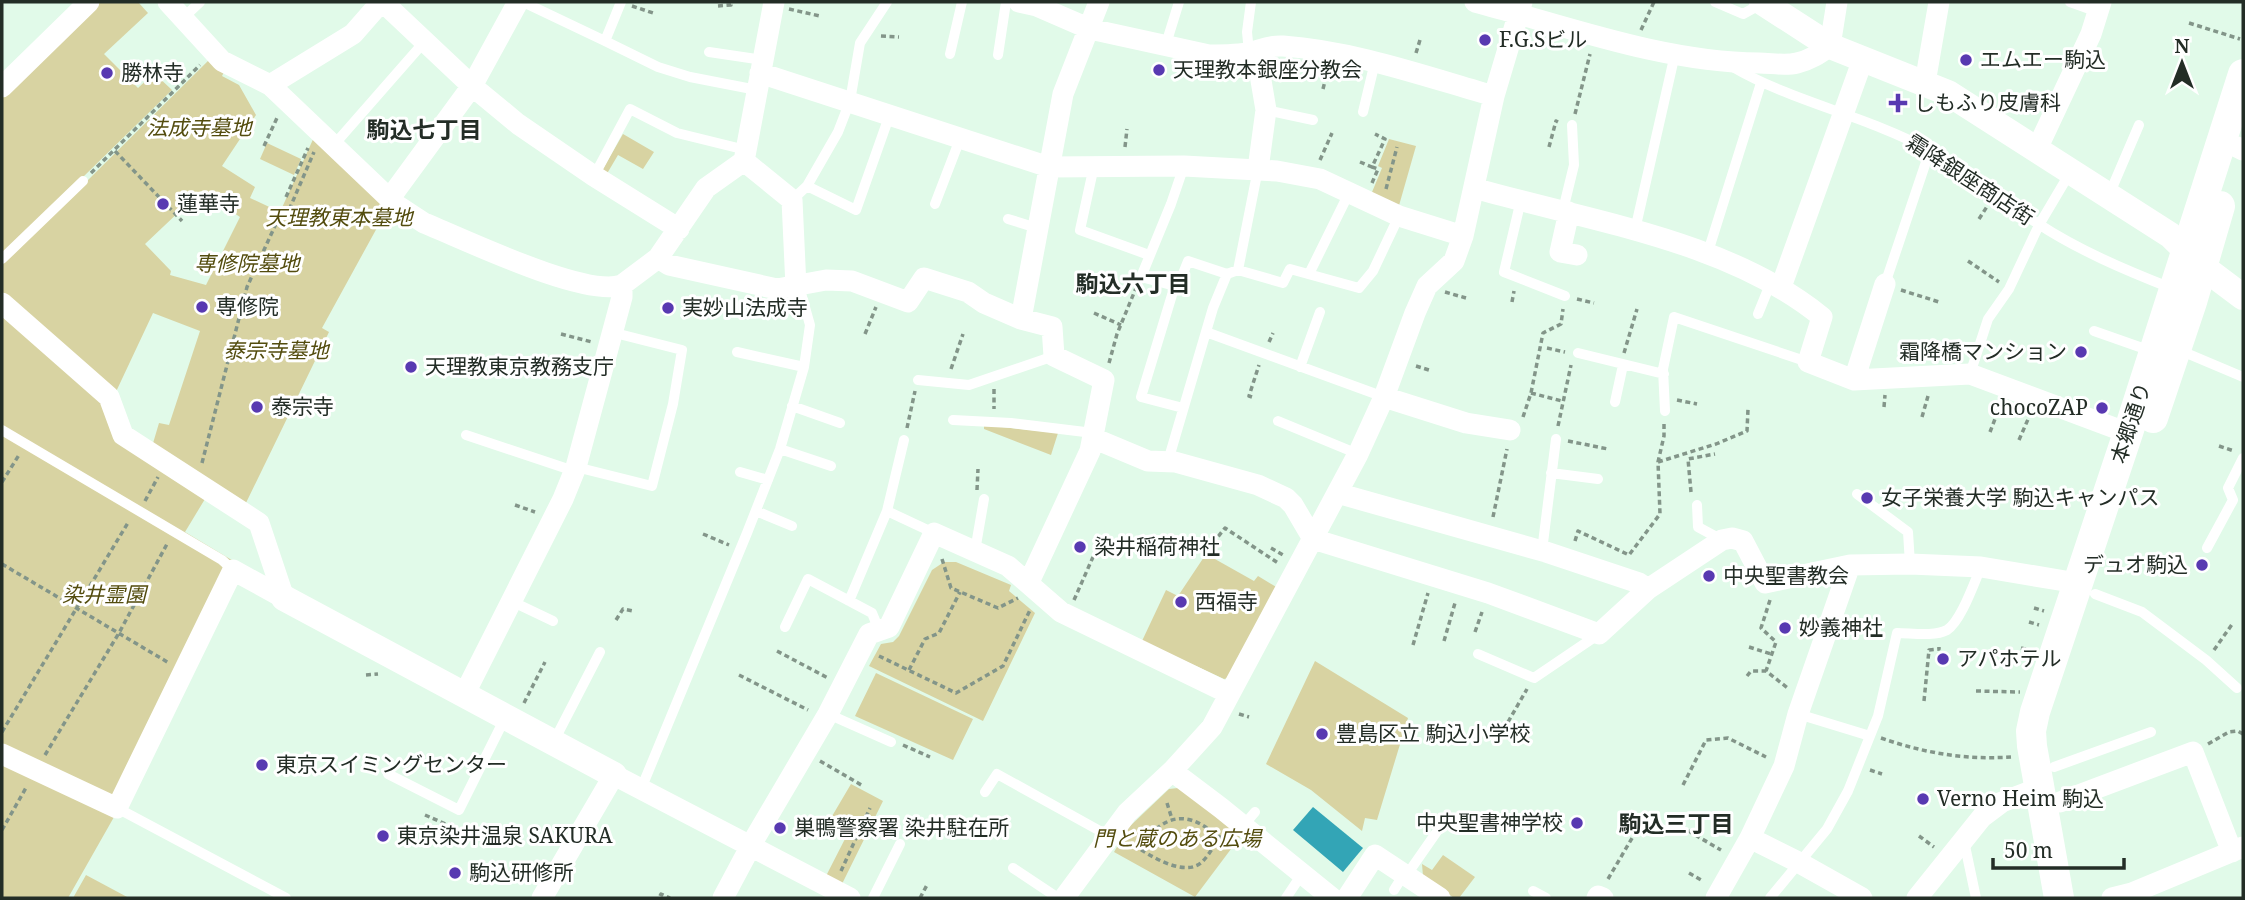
<svg xmlns="http://www.w3.org/2000/svg" width="2245" height="900" font-family="'Noto Serif','Noto Sans JP',serif">
<rect width="100%" height="100%" fill="#e1fae9"/>
<path fill="#d8d3a2" fill-rule="evenodd" d="M98 2H138L148 13 104 54 138 88 154 73 172 90 82 178 86 182 213 56 226 68 222 76 239 85 256 115 222 166 255 187 250 198 280 212 315 135 389 206 322 328 329 332 244 507 151 450 159 423 169 425 200 331 153 313 114 396 2 297V95ZM201 191 240 217 206 285 170 275 171 271 145 244Z
M623 134 654 152 643 169 618 155 605 177 600 174Z
M1389 139 1416 146 1398 209 1370 197 1382 168 1378 166Z
M267 143 301 159 294 175 260 159Z
M2 308 103 397 118 437 208 494 185 532 235 562 114 799 2 749Z
M984 425 1058 433 1051 455 984 429Z
M1206 554 1254 581 1258 576 1278 588 1228 678 1224 679 1142 641 1166 590 1178 596Z
M944 562H956L1011 585 1009 591 1035 613 983 721 869 666 881 644 893 642 899 636 932 570Z
M1315 661 1408 718 1377 820 1365 818 1362 831 1311 790 1266 764Z
M876 673 973 719 953 760 855 716Z
M2 758 114 817 68 898H2Z
M851 784 883 801 842 884 826 876 848 833 828 823Z
M1178 788 1243 833 1195 897 1114 852 1128 828 1169 789Z
M1443 855 1475 877 1459 898H1454L1423 876 1422 864 1432 870Z
M86 875 129 898H73Z"/>
<path fill="#33a5b6" d="M1313 807 1363 848 1343 872 1293 830Z"/>
<g fill="none" stroke-linecap="round" stroke-linejoin="round">
<path stroke="#839589" stroke-width="3.5" stroke-dasharray="5 3.5" stroke-linecap="butt" d="M632 6 653 13
M718 6 731 5V2
M789 9 820 16
M2189 23 2240 39
M1641 30 1654 2
M881 36 899 37
M1416 53 1420 40
M1323 89 1328 69
M1575 114 1590 54
M264 146 277 118
M1125 147 1127 129
M1549 147 1556 121 1558 122
M115 151 182 221
M1320 160 1332 133
M1360 162 1372 167
M91 173 200 65
M1372 183 1378 169 1372 167 1385 139 1375 134
M1386 189 1397 147
M286 197 308 148
M1979 219 1988 205
M1968 261 1999 282
M1901 290 1939 302
M1445 292 1466 298
M1577 299 1594 303
M1512 302 1514 291
M1094 313 1121 325
M561 334 592 342
M865 334 876 307
M1269 342 1273 333
M1547 348 1565 352
M1624 353 1637 309
M1109 363 1117 334 1136 288
M1416 366 1432 371
M951 369 963 334
M994 389V409
M1531 393 1562 401
M1252 397 1249 396 1259 365
M1677 400 1697 404
M1884 407 1885 395
M1523 417 1531 393 1543 333 1561 324 1563 309
M1922 417 1928 396
M1558 426 1571 365
M907 428 915 391
M1990 432 2000 406
M2019 440 2029 417
M1568 441 1608 449
M2219 446 2234 451
M1658 462 1716 444 1747 431 1748 409
M202 463 247 287 280 215 289 210 314 152
M2 482 19 455
M977 490 978 469
M1691 492 1688 459 1715 454
M145 501 158 477
M515 505 535 512
M1493 517 1507 449
M703 534 729 545
M1575 541 1578 531 1629 555 1660 514 1658 462 1664 436V424
M1213 543 1225 528 1278 563
M1271 548 1283 555
M942 559 951 588 998 608 1018 598
M2 564 169 663
M1074 600 1093 557
M1770 600 1761 628 1776 642 1766 671 1789 689
M2034 608 2044 611
M616 620 623 609 633 611
M2029 622 2039 625
M1475 632 1482 612
M1444 641 1455 603
M1413 645 1428 593
M1749 647 1771 654
M2021 648 2033 651
M2214 650 2233 623
M777 651 828 678
M879 656 956 693 1003 666 1030 610
M909 670 925 639 939 633 960 592
M366 675 378 674
M739 675 808 710
M1747 676 1751 671H1766
M1976 691 2020 692
M1924 701 1929 650 1939 649V647
M524 703 545 662
M1239 714 1249 717
M1508 722 1527 689
M2 732 129 521
M1881 738C1924 753 1965 760 2011 757
M2208 744 2229 732 2238 731 2243 734
M903 745 930 757
M45 755 119 633 167 544
M820 761 863 786
M1870 770 1882 774
M1683 785 1706 740 1728 738 1766 757
M1167 803 1172 819
M425 815 450 826 453 821
M1666 818 1721 850
M2 830 27 786
M1919 836 1934 847
M1134 845C1150 856 1185 878 1202 862 1210 854 1216 842 1222 833
M1139 848C1164 814 1187 808 1219 838
M841 871 870 808
M1689 873 1703 881
M1608 879 1645 816
M660 896 661 894 670 898
M920 898 927 885"/>
<path stroke="#fff" stroke-width="10" d="M523 2 605 41 621 2
M1715 2 1743 14 1763 3
M2070 2 2098 12
M183 18 200 2
M605 41 658 67 690 77 757 90
M1166 44 1179 2
M709 52 763 60
M1249 52 1247 32 1251 2
M950 54 962 2
M998 55 1006 2
M1731 66C1792 102 1864 115 1927 149 1965 170 2000 199 2037 223 2078 250 2125 270 2171 288
M1266 110 1313 120
M1363 112 1375 62
M333 146 425 41
M1094 166 1080 230 1149 255
M1184 166 1171 204 1141 277 1175 286 1180 281 1188 261 1227 274 1238 270 1283 283 1290 269 1359 288 1373 271 1399 216
M594 176 630 109 677 133 746 150
M807 186 856 210 890 114
M2109 195 2139 125
M792 200 807 186 838 132 850 101 860 43 887 2
M1521 200 1504 272 1565 296
M935 204 960 139
M1563 210 1574 165 1572 125
M1008 219 1037 228
M1635 230 1675 54
M1707 255 1761 83
M2 259 83 181
M1238 270 1258 169
M1309 274 1349 193
M1885 284 1930 150
M1172 295 1141 397 1183 408
M1758 314 1771 282
M2094 331 2151 351
M1206 332 1384 397
M2179 350 2243 377
M737 352 804 367
M1578 353 1664 374
M1300 367 1320 312
M1970 374 1988 319 2009 289 2039 225 2071 171
M918 380 969 385 1054 356
M1615 402 1623 365
M792 406 840 423
M1665 411 1663 369 1674 317 1808 362
M953 420 1011 423 1085 432 1093 438
M1278 421 1358 454
M2 430 222 560 233 570
M466 435 574 471
M904 440 887 511 934 533
M780 449 831 466
M1168 461 1213 308 1227 274
M576 467 652 486 673 404 682 350 611 332
M740 472 768 480
M1551 473 1598 479
M1857 494 1908 532 1910 564
M1697 505 1698 527 1722 540
M756 511 792 526
M2207 548 2233 500 2228 488 2243 458
M975 551 984 499
M1542 551 1556 439
M2095 594 2142 612 2206 660 2237 688
M511 601 553 621
M849 601 887 511
M785 627 808 579 872 613 879 630
M1478 654 1534 678 1599 634
M828 714 891 742
M1798 714 1870 736
M554 741 600 652
M2054 767 2151 732
M388 774 459 810 505 718
M641 789 747 533 780 449 804 367 810 325 799 286
M985 792 997 774 1109 836
M117 808 286 898
M1243 826 1255 812
M1964 841 1976 898
M1013 868 1058 898
M1406 876 1445 820
M1394 890 1404 874
M1533 891 1546 898
M873 898 900 844
M1286 898 1302 874
M1770 898 1827 829 1848 791 1878 716 1897 633C1911 633 1934 637 1947 630 1961 621 1974 583 1981 567"/>
<path stroke="#fff" stroke-width="21" d="M168 2 222 61 270 85 395 204 424 223C464 239 585 298 622 285
M383 2 472 86 518 2
M1019 2 1037 6 1090 29 1209 55C1223 55 1238 55 1252 52 1263 49 1271 45 1283 46 1354 51 1427 77 1494 96
M1475 2C1567 26 1662 62 1759 63 1771 63 1785 66 1797 63 1810 60 1819 54 1830 46L1837 2
M1256 51 1266 110 1258 169
M760 73 1049 167 1184 166 1277 171 1320 179 1399 216 1463 236
M1925 83 1939 2
M270 85 353 34 381 2
M2 87 89 2
M2237 147 2243 150
M2037 149 2091 34 2101 2
M744 161 792 200 796 287
M1474 188C1588 221 1728 240 1822 317L1808 362 1854 380 1970 374 2128 433
M390 198 472 86 518 124 594 176 679 229
M1569 212 1560 252 1577 255
M658 258 669 265 777 289 826 280 852 281 908 302 924 278 968 292 984 303 1021 319 1052 327 1054 356 1104 380 1090 451 1029 582
M1781 287 1863 59
M2 303 109 397 123 435 259 523 284 598
M1021 319 1063 94 1099 2
M1854 380 1885 284
M1384 397 1466 423 1510 430
M1093 438 1148 461 1175 462 1258 485 1286 498 1293 505 1313 539 1488 593 1599 634 1648 589 1722 540 1732 538 1743 541 1765 583 1850 565 1910 564 1981 567 2077 583
M1337 493 1546 552 1639 583 1648 589
M1850 565 1798 714 1784 766 1750 838 1798 862 1862 898
M465 693 563 499 576 467 622 297V285L658 258 706 188 744 161 774 2
M2 754 117 808 233 570 284 598
M1172 771 1221 808 1332 898
M2060 802 2193 752 2232 852
M542 898 614 775 850 898
M723 898 755 838 828 714 869 634 889 627 934 533 1008 566 1061 612 1228 693
M1064 898 1127 813 1172 771 1212 727 1358 454 1384 397 1415 313 1427 286 1454 261 1463 236 1494 96 1522 2
M1347 898 1375 855 1440 898
M1597 898 1598 896 1603 898
M1716 898 1750 838
M1917 898 1982 817 2002 802 2039 788
M2112 898 2132 893 2243 847"/>
<path stroke="#fff" stroke-width="26" d="M1762 2 1830 46 1948 93 2170 235 2203 267 2243 297
M284 598 614 775"/>
<path stroke="#fff" stroke-width="30" d="M2153 418 2192 302 2220 206
M2059 898 2032 746 2031 731 2035 712 2128 433 2243 74"/>
</g>
<g fill="#5839b1" stroke="#fff" stroke-width="2.5">
<circle cx="1485" cy="40" r="7"/>
<circle cx="1966" cy="60" r="7"/>
<circle cx="1159" cy="70" r="7"/>
<circle cx="107" cy="73" r="7"/>
<path d="M1894.5 92.5h7v7h7v7h-7v7h-7v-7h-7v-7h7z"/>
<circle cx="163" cy="204" r="7"/>
<circle cx="202" cy="307" r="7"/>
<circle cx="668" cy="308" r="7"/>
<circle cx="2081" cy="352" r="7"/>
<circle cx="411" cy="367" r="7"/>
<circle cx="257" cy="407" r="7"/>
<circle cx="2102" cy="408" r="7"/>
<circle cx="1867" cy="498" r="7"/>
<circle cx="1080" cy="547" r="7"/>
<circle cx="2202" cy="565" r="7"/>
<circle cx="1709" cy="576" r="7"/>
<circle cx="1181" cy="602" r="7"/>
<circle cx="1785" cy="628" r="7"/>
<circle cx="1943" cy="659" r="7"/>
<circle cx="1322" cy="734" r="7"/>
<circle cx="262" cy="765" r="7"/>
<circle cx="1923" cy="799" r="7"/>
<circle cx="1577" cy="823" r="7"/>
<circle cx="780" cy="828" r="7"/>
<circle cx="383" cy="836" r="7"/>
<circle cx="455" cy="873" r="7"/>
</g>
<g text-anchor="middle" stroke-width="6" stroke-linejoin="round" paint-order="stroke">
<g font-size="21" fill="#232d26" stroke="#fff" text-anchor="start">
<text x="1499" y="47">F.G.Sビル</text>
<text x="1980" y="67">エムエー駒込</text>
<text x="1173" y="77">天理教本銀座分教会</text>
<text x="121" y="80">勝林寺</text>
<text x="1914" y="110">しもふり皮膚科</text>
<text x="177" y="211">蓮華寺</text>
<text x="216" y="314">専修院</text>
<text x="682" y="315">実妙山法成寺</text>
<text x="2067" y="359" text-anchor="end">霜降橋マンション</text>
<text x="425" y="374">天理教東京教務支庁</text>
<text x="271" y="414">泰宗寺</text>
<text x="2088" y="415" text-anchor="end">chocoZAP</text>
<text x="1881" y="505">女子栄養大学 駒込キャンパス</text>
<text x="1094" y="554">染井稲荷神社</text>
<text x="2188" y="572" text-anchor="end">デュオ駒込</text>
<text x="1723" y="583">中央聖書教会</text>
<text x="1195" y="609">西福寺</text>
<text x="1799" y="635">妙義神社</text>
<text x="1957" y="666">アパホテル</text>
<text x="1336" y="741">豊島区立 駒込小学校</text>
<text x="276" y="772">東京スイミングセンター</text>
<text x="1937" y="806">Verno Heim 駒込</text>
<text x="1563" y="830" text-anchor="end">中央聖書神学校</text>
<text x="794" y="835">巣鴨警察署 染井駐在所</text>
<text x="397" y="843">東京染井温泉 SAKURA</text>
<text x="469" y="880">駒込研修所</text>
</g>
<g font-size="21" font-style="italic" fill="#534c0e" stroke="#fff">
<text x="199" y="135">法成寺墓地</text>
<text x="339" y="225">天理教東本墓地</text>
<text x="247" y="271">専修院墓地</text>
<text x="276" y="358">泰宗寺墓地</text>
<text x="104" y="602">染井霊園</text>
<text x="1177" y="846">門と蔵のある広場</text>
</g>
<g font-size="21" fill="#232d26" stroke="#fff">
<text transform="translate(1970 180) rotate(33)" y="7">霜降銀座商店街</text>
<text transform="translate(2131 423) rotate(-72)" y="7">本郷通り</text>
</g>
<g font-size="23" font-weight="bold" fill="#232d26" stroke="#fff">
<text x="424" y="138">駒込七丁目</text>
<text x="1133" y="292">駒込六丁目</text>
<text x="1676" y="832">駒込三丁目</text>
</g>
</g>
<rect width="2245" height="900" fill="none" stroke="#232d26" stroke-width="7"/>
<g transform="translate(2182 63)" stroke="#ffffff" stroke-width="5" paint-order="stroke">
<path d="M0-5L12 26L0 18L-12 26Z" fill="#232d26"/>
<text y="-10" font-size="19" font-weight="bold" text-anchor="middle" fill="#232d26">N</text>
</g>
<path d="M1993 858v10h131v-10" fill="none" stroke="#232d26" stroke-width="3.5"/>
<text x="2004" y="858" font-size="21" fill="#232d26" stroke="#ffffff" stroke-width="5" paint-order="stroke">50 m</text>
</svg>
